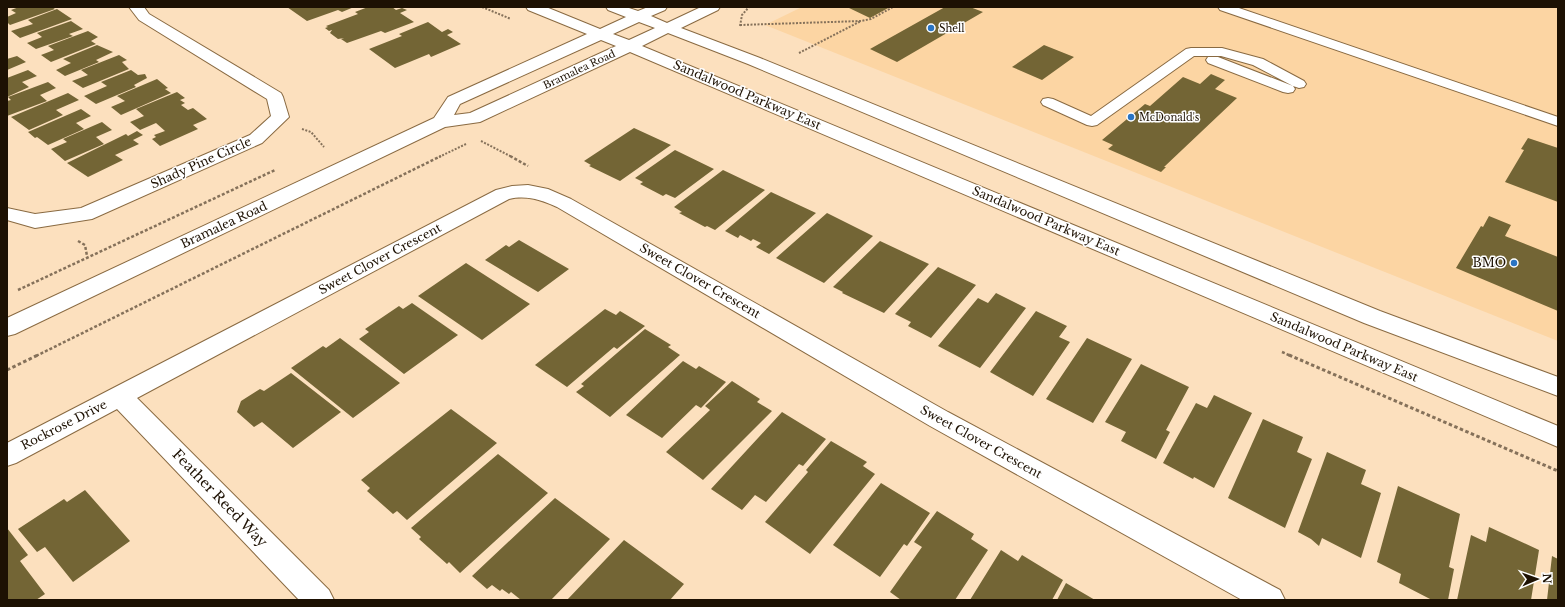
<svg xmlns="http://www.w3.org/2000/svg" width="1565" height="607" font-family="'Libre Baskerville',serif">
<rect width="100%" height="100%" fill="#fce0be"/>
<path fill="#fcd5a3" d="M802 7H1558V341L765 25Z"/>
<path fill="#736535" d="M19 7H52L55 9 10 25 7 22V17L16 13 11 10Z
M287 7H354L342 12 338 10 307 21Z
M368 7H392L396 10 402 8 407 10 400 13 414 22 385 33 381 31 347 43 341 39 344 38 338 39 330 33 332 30 329 31 325 28 328 27 326 26 358 14 355 12Z
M847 7H890L870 18Z
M945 7H970L983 12 897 62 870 49Z
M57 9 72 19 20 38 11 31 33 24 28 20Z
M71 21 83 29 69 34 73 36 36 49 27 43 42 37 37 33Z
M428 22 442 32 448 29 453 32 447 35 461 44 431 57 429 54 395 68 369 49 402 36 399 34Z
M88 31 98 37 91 41 96 44 51 62 41 55 54 50 48 46Z
M97 45 113 52 96 60 99 62 65 76 56 70 71 63 63 59Z
M1044 45 1074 57 1042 80 1012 67Z
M119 55 127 60 122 62 129 69 83 88 72 81 88 75 81 70Z
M17 56 26 62 7 70V59Z
M28 70 37 76 22 82 29 87 7 97V78Z
M131 70 138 75 145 74 147 78 134 85 136 87 96 104 84 96 107 86 101 82Z
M1211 74 1225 80 1215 89 1237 98 1164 167H1166L1161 172 1108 149 1113 145 1102 140 1145 104 1150 106 1183 77 1200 84Z
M157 79 168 88 165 89 171 93 121 115 111 107 125 101 117 96Z
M48 82 56 88 40 95 47 101 7 116V101L11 100 8 97Z
M177 92 185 98 180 100 185 103 181 105 188 110 193 108 207 119 193 125 198 129 160 146 152 139 156 137 154 135 165 131 156 123 140 130 130 122 144 116 136 109Z
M68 93 79 100 56 110 63 115 29 130 11 117Z
M81 109 91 116 76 123 84 129 48 145 37 137 35 138 28 132Z
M102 122 112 130 96 137 104 144 65 161 51 149 67 142 63 139Z
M634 128 671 145 620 181 589 166 591 165 584 161Z
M137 131 143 135 133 140 139 144 115 155 123 160 88 177 67 163 126 134 128 136Z
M1528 138 1558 148V202L1505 182 1524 150 1521 149Z
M675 150 714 169 675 198 666 194 663 196 640 184 643 182 635 178Z
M723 170 765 190 715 230 707 226 705 227 679 213 682 212 674 207Z
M771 192 816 213 769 254 756 247 761 243 753 239 751 241 740 235 738 238 725 231Z
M827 213 873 236 824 283 776 258Z
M1489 216 1511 225 1505 236 1558 257V311L1456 268 1481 226 1483 227Z
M519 240 569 269 538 292 485 260 506 245 509 247Z
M880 241 929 264 884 313 842 293 843 292 833 287Z
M466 263 530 304 482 340 418 296Z
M938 267 976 285 931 338 908 326 911 322 895 314Z
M996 293 1026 308 980 368 938 346 978 298 988 303Z
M412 303 458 335 404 374 359 339 369 332 365 329 399 306 403 309Z
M605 309 616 315 620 311 645 326 617 349 614 347 567 387 535 365Z
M1036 311 1067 326 1059 337 1070 342 1033 396 990 372Z
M645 329 671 345 668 347 680 355 610 417 576 392 584 386 581 384Z
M340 338 400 383 353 418 291 368 323 346 326 348Z
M1087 338 1132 359 1093 423 1046 399Z
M683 361 696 369 699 366 726 382 701 408 696 405 662 438 626 415Z
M1141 364 1189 387 1166 430 1170 432 1156 459 1121 441 1126 432 1105 422Z
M291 373 341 412 293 448 262 422 254 427 237 412 241 401 260 389 264 391Z
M732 381 760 399 757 402 772 411 703 480 666 452 710 410 705 406Z
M1214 395 1252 413 1214 488 1194 477 1193 479 1163 463 1196 403 1207 408Z
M451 409 497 443 407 520 397 511 393 514 367 491 370 488 361 480Z
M782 412 826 439 803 466 799 464 766 502 755 495 742 510 711 489Z
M1263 419 1303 437 1297 452 1312 459 1285 528 1228 498Z
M831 441 867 462 863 466 875 474 810 554 765 522 808 472 806 470Z
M1327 452 1366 470 1361 484 1381 493 1361 558 1322 538 1319 546 1311 539 1298 532Z
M498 454 548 493 460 573 449 562 447 564 419 539 421 537 411 528Z
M881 483 930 513 907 546 904 544 880 577 833 545Z
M1398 486 1460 514 1449 567 1454 569 1448 600H1432L1399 583 1401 574 1377 562Z
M85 490 130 541 73 582 45 547 37 552 18 529 64 499 67 502Z
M555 498 610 539 551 600H521L511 592 509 594 502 589 500 591 492 585 487 589 472 576Z
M937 511 974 534 971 539 988 550 955 600H901L890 592 922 547 914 542Z
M1489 527 1539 550 1531 600H1457L1471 535 1486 542Z
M7 528 28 555 20 561 45 594 36 600H7Z
M624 540 684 584 670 600H567Z
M1001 550 1018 561 1022 555 1063 580 1052 600H970Z
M1552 556 1558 559V600H1547Z
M1066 583 1095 600H1057Z"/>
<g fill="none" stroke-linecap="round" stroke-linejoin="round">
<defs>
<path id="service" d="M1218 7H1236L1558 117V126L1220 10Z
M1191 48H1222L1263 59 1304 81 1306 84 1304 87 1299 88 1293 86 1295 89 1293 92 1288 93 1283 92 1208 63 1206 60 1208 57H1218L1293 86 1253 65 1221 56H1194L1097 125 1092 126 1087 125 1043 105 1041 102 1043 99 1048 98 1053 99 1091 116 1186 49Z"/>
<path id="minor" d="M129 7H144L149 14 281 93 283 97 289 117 262 143 92 219 35 228 7 220V208L35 214 81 208 250 135 271 116 267 99 139 20Z
M528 185 548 189 571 199 948 412 1280 590 1285 600H1242L930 426 557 207C541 200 527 195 509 199L137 398 329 590 334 600H299L117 409 16 463 7 466V443L496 190 512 186Z"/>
<path id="secondary" d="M526 7H546L600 29 626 17 608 10 606 7H626L638 11 648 7H667L665 10 651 16 667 23 701 7H720L718 10 681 28 760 58 1380 311 1558 377V396L1364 323 748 64 668 33 642 46 1558 426V447L630 52 480 122 445 127 15 334 7 336V318L434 118 448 97 587 34 528 10ZM639 22 655 28 629 40 613 34ZM601 40 616 46 470 113 454 115 460 104Z"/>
</defs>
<use href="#service" stroke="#896a42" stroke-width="2"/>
<use href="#minor" stroke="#896a42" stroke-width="2"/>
<use href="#secondary" stroke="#896a42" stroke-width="2"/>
<path stroke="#85715a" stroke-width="2" stroke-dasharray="2 1.5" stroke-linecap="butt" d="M482 7 511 19
M740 25 861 21 871 19 893 7
M740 26 742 15 749 7
M799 53 861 21
M302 129 311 132 324 147
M481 141 512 157
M439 157 466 144"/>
<path stroke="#85715a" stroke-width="2.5" stroke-dasharray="3 2" stroke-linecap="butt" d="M510 156 528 166
M78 241 85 245 87 256
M18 290 275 170
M1282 352 1291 356
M36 356 441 156"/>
<path stroke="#85715a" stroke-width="3" stroke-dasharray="3.5 2.5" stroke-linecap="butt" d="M1289 355 1558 471
M7 370 38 355"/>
<use href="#service" fill="#fff" fill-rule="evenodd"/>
<use href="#minor" fill="#fff" fill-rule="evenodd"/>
<use href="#secondary" fill="#fff" fill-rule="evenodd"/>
</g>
<g fill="#2974c4" stroke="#fff" stroke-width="1.5">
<circle cx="931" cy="28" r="4"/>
<circle cx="1131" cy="117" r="4"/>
<circle cx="1514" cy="263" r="4"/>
</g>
<g text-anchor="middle" stroke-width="3" stroke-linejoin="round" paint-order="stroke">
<g font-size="10" fill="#1d1103" stroke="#fff" text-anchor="start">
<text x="939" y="32">Shell</text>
<text x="1139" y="121">McDonald's</text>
</g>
<g font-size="10" fill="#1d1103" stroke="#fff">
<text transform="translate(579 69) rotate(-25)" y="4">Bramalea Road</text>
</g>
<g font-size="12" fill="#1d1103" stroke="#fff">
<text transform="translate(747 95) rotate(23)" y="4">Sandalwood Parkway East</text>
<text transform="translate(201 163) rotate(-24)" y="4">Shady Pine Circle</text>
<text transform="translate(1046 221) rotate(23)" y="4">Sandalwood Parkway East</text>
<text transform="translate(224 225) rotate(-25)" y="4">Bramalea Road</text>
<text transform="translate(380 259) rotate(-28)" y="4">Sweet Clover Crescent</text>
<text transform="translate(700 281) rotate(30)" y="4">Sweet Clover Crescent</text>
<text transform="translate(1344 347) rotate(23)" y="4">Sandalwood Parkway East</text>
<text transform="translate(64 425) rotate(-27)" y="4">Rockrose Drive</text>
<text transform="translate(981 442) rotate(29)" y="4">Sweet Clover Crescent</text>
</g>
<g font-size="12" fill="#1d1103" stroke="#fff" text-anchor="end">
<text x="1506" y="267">BMO</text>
</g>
<g font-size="14" fill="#1d1103" stroke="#fff">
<text transform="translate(220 498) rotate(46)" y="5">Feather Reed Way</text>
</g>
</g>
<rect width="1565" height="607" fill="none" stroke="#1d1103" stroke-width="16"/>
<g transform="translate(1537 579) rotate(88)" stroke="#ffffff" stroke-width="3" paint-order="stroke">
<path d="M0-3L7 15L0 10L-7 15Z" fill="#1d1103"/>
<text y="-6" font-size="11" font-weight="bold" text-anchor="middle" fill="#1d1103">N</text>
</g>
</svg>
